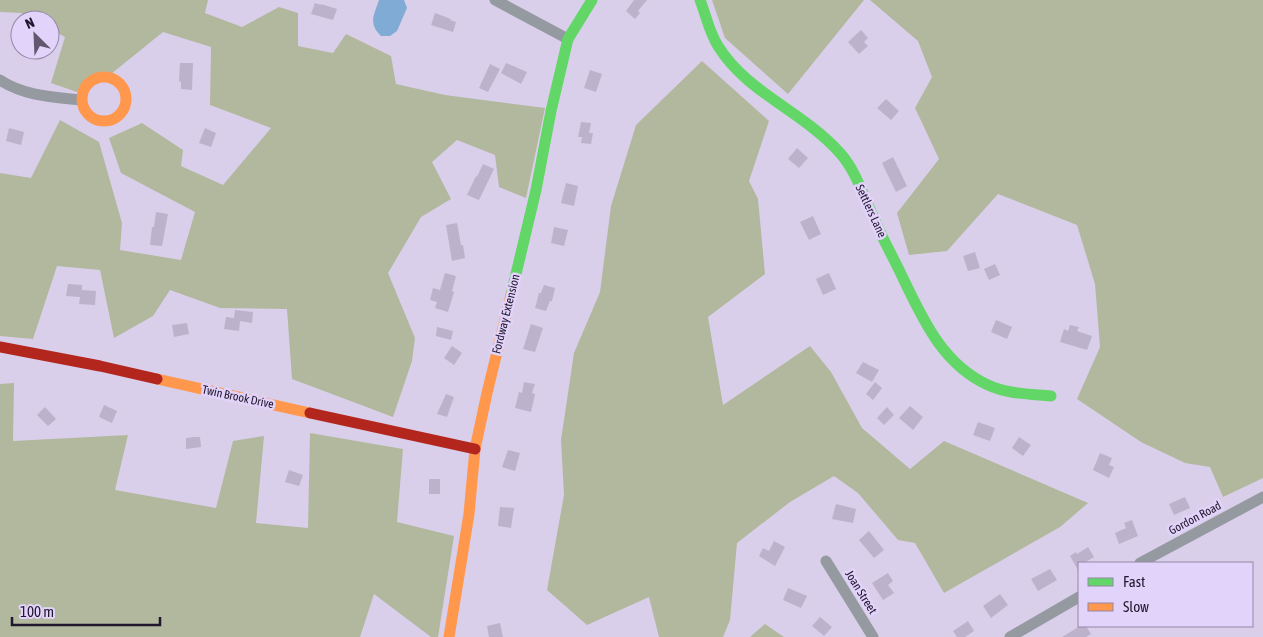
<svg xmlns="http://www.w3.org/2000/svg" width="1263" height="637" font-family="'Asap Condensed',sans-serif">
<rect width="100%" height="100%" fill="#dacfea"/>
<path fill="#b2b89e" d="M0 0H208L205 13 242 27 279 7 298 13V46L333 53 346 34 391 56 396 84 445 95 545 108 526 198 499 187 495 155 457 140 432 162 451 199 421 217 388 273 415 338 412 361 393 417 292 379 287 309 220 308 170 290 153 316 114 338 100 270 57 266 33 339 0 336V173L31 178 60 120 99 142 122 223 120 250 181 260 195 212 121 173 109 138 142 123 183 150 181 166 223 185 271 128 210 105 211 47 163 32 111 74 92 75 77 92 51 83 65 37 50 29V20H34L21 13 0 12Z
M712 0H864L788 94 725 38Z
M870 0H1263V478L1223 497 1210 467 1185 463 1141 442 1077 399 1100 347 1095 284 1077 225 998 194 947 251 909 255 897 213 939 159 915 108 932 77 918 41Z
M702 61 769 121 749 181 758 199 765 274 708 317 723 405 810 346 831 372 862 428 910 469 944 441 1088 503 1060 527 944 593 915 543 898 540 858 493 834 476 790 502 737 543 730 620 723 637H659L649 597 587 625 547 590 564 495 561 440 574 353 600 292 611 206 636 125Z
M14 383 13 441 128 435 115 490 216 508 233 441 264 436 256 523 308 528 310 433 403 449 397 522 454 536 438 637H431L374 594 360 637H0V384Z
M765 624 784 637H785H750Z"/>
<path fill="#80abd4" d="M379 0H404L407 8 397 31 390 36H381C368 23 374 15 379 0Z"/>
<path fill="#bcb2cb" d="M634 0H647L638 11 640 13 635 19 626 11Z
M315 3 321 5V4L337 9 333 20 311 14Z
M435 13 451 19 450 20 456 22 453 32 431 25Z
M861 30 868 38 864 42 868 46 859 54 848 42Z
M180 63H193L192 90 181 89V82L179 81Z
M506 63 527 72 521 84 501 73Z
M490 64 500 69 488 92 479 88Z
M590 70 602 74 596 92 584 88Z
M886 99 899 111 891 120 877 108Z
M581 122 591 123 589 133H593L591 144 581 143 582 137H578Z
M9 128 24 132 21 145 6 141Z
M205 128 216 133 211 147 199 143Z
M797 148 808 158 799 168 788 159Z
M893 157 907 186 896 192 882 163Z
M483 164 494 169 479 200 467 195 476 176 477 177Z
M566 183 578 186 574 206 561 203Z
M156 212 168 214 162 246 150 245 152 227H154Z
M813 216 821 234 809 240 800 222Z
M457 223 461 245H463L465 258 452 261 446 225Z
M554 227 568 230 564 246 551 243Z
M975 252 980 268 968 271 963 256Z
M995 264 1000 275 989 280 984 269Z
M445 273 456 276 452 291 454 292 448 312 435 308 437 302 430 300 433 288 440 290Z
M829 273 836 289 823 295 816 279Z
M68 284 82 285V290L96 291 95 305 79 304 80 297 66 296Z
M544 285 555 288 552 301H550L546 311 535 308 539 293H541Z
M235 310 253 312 252 323 240 321 239 331 224 329 226 317 234 318Z
M996 320 1012 327 1007 339 991 332Z
M187 323 189 334 174 337 172 325Z
M531 324 543 328 535 352 523 349Z
M1070 325 1079 327 1077 331 1092 336 1087 350 1060 342 1064 329 1068 331Z
M437 327 453 331 451 340 436 336Z
M452 346 462 353 454 365 444 358Z
M863 362 879 370 872 382 856 373Z
M524 382 535 384 532 393 535 394 531 412 515 408 519 392 522 393Z
M875 382 882 388 873 400 866 394Z
M446 394 454 397 447 417 437 414Z
M104 405 117 411 112 423 99 417Z
M910 406 923 417 913 430 899 418Z
M45 407 56 419 48 426 37 415Z
M887 407 894 415 884 425 877 418Z
M978 422 995 428 990 441 973 435Z
M195 437H200L201 447 186 449V438Z
M1019 437 1031 445 1023 456 1012 448Z
M508 450 520 453 515 471 502 467Z
M1100 453 1112 458 1109 465 1114 467 1109 478 1093 470Z
M289 470 303 475 299 486 285 482Z
M429 479H440V494H429Z
M1185 497 1190 508 1174 515 1169 504Z
M836 504 856 509 853 523 832 519Z
M500 507 514 508 511 528 498 526Z
M1132 520 1138 536 1119 544 1115 533 1126 528 1124 523Z
M869 531 884 550 874 558 859 540Z
M774 541 785 547 775 566 759 556 763 548 769 551Z
M1088 547 1094 557 1084 563H1079V572L1070 556 1076 552 1077 554Z
M1050 569 1057 580 1038 591 1031 579Z
M888 573 893 581 888 585 894 593 883 600 872 583Z
M788 588 807 596 801 608 783 600Z
M1000 594 1008 605 991 618 983 606Z
M820 617 832 627 824 636 812 626Z
M968 621 974 631 965 637H957L953 631Z
M500 623 503 637H489L487 626Z
M1080 626H1086L1091 634 1086 637H1062Z"/>
<g fill="none" stroke-linecap="round" stroke-linejoin="round">
<path stroke="#949aa0" stroke-width="11" d="M495 0 568 39
M0 80C24 96 54 97 81 100
M826 561 873 637
M1140 563 1263 497
M1010 637 1079 597"/>
<path stroke="#63d668" stroke-width="11" d="M700 0C706 15 709 32 718 46 747 93 804 112 840 153 856 171 863 195 873 216 881 236 892 255 901 274 922 318 942 364 988 385 1007 394 1030 394 1051 396
M511 295 536 190 551 111 568 39 592 0"/>
<path stroke="#ff974d" stroke-width="11" d="M82 99a22 22 0 1 1 44 0a22 22 0 1 1-44 0Z
M157 379 310 413
M449 637 469 514 475 449 487 393 511 295"/>
<path stroke="#b3261e" stroke-width="11" d="M0 347 100 366 157 379
M310 413 475 449"/>
</g>
<g text-anchor="middle" stroke-width="5" stroke-linejoin="round" paint-order="stroke">
<g font-size="12" fill="#20162d" stroke="#e1d3f9">
<text transform="translate(871 211) rotate(65)" y="4">Settlers Lane</text>
<text transform="translate(506 314) rotate(-76)" y="4">Fordway Extension</text>
<text transform="translate(238 397) rotate(12)" y="4">Twin Brook Drive</text>
<text transform="translate(1195 518) rotate(-28)" y="4">Gordon Road</text>
<text transform="translate(861 592) rotate(58)" y="4">Joan Street</text>
</g>
</g>
<rect x="1078" y="562" width="175" height="65" fill="#e1d3f9" stroke="#9487a7"/>
<rect x="1088" y="578" width="25" height="8" fill="#63d668" stroke="#9487a7"/>
<text x="1123" y="587" font-size="15" fill="#20162d">Fast</text>
<rect x="1088" y="603" width="25" height="8" fill="#ff974d" stroke="#9487a7"/>
<text x="1123" y="612" font-size="15" fill="#20162d">Slow</text>
<g transform="translate(35 35) rotate(336)"><circle r="24" fill="#e1d3f9" stroke="#9487a7"/>
<path d="M0-4L9 19L0 12L-9 19Z" fill="#61576f"/>
<text y="-8" font-size="14" font-weight="bold" text-anchor="middle" fill="#20162d">N</text>
</g>
<path d="M12 617v8h148v-8" fill="none" stroke="#20162d" stroke-width="2.5"/>
<text x="20" y="617" font-size="15" fill="#20162d" stroke="#e1d3f9" stroke-width="4" paint-order="stroke">100 m</text>
</svg>
